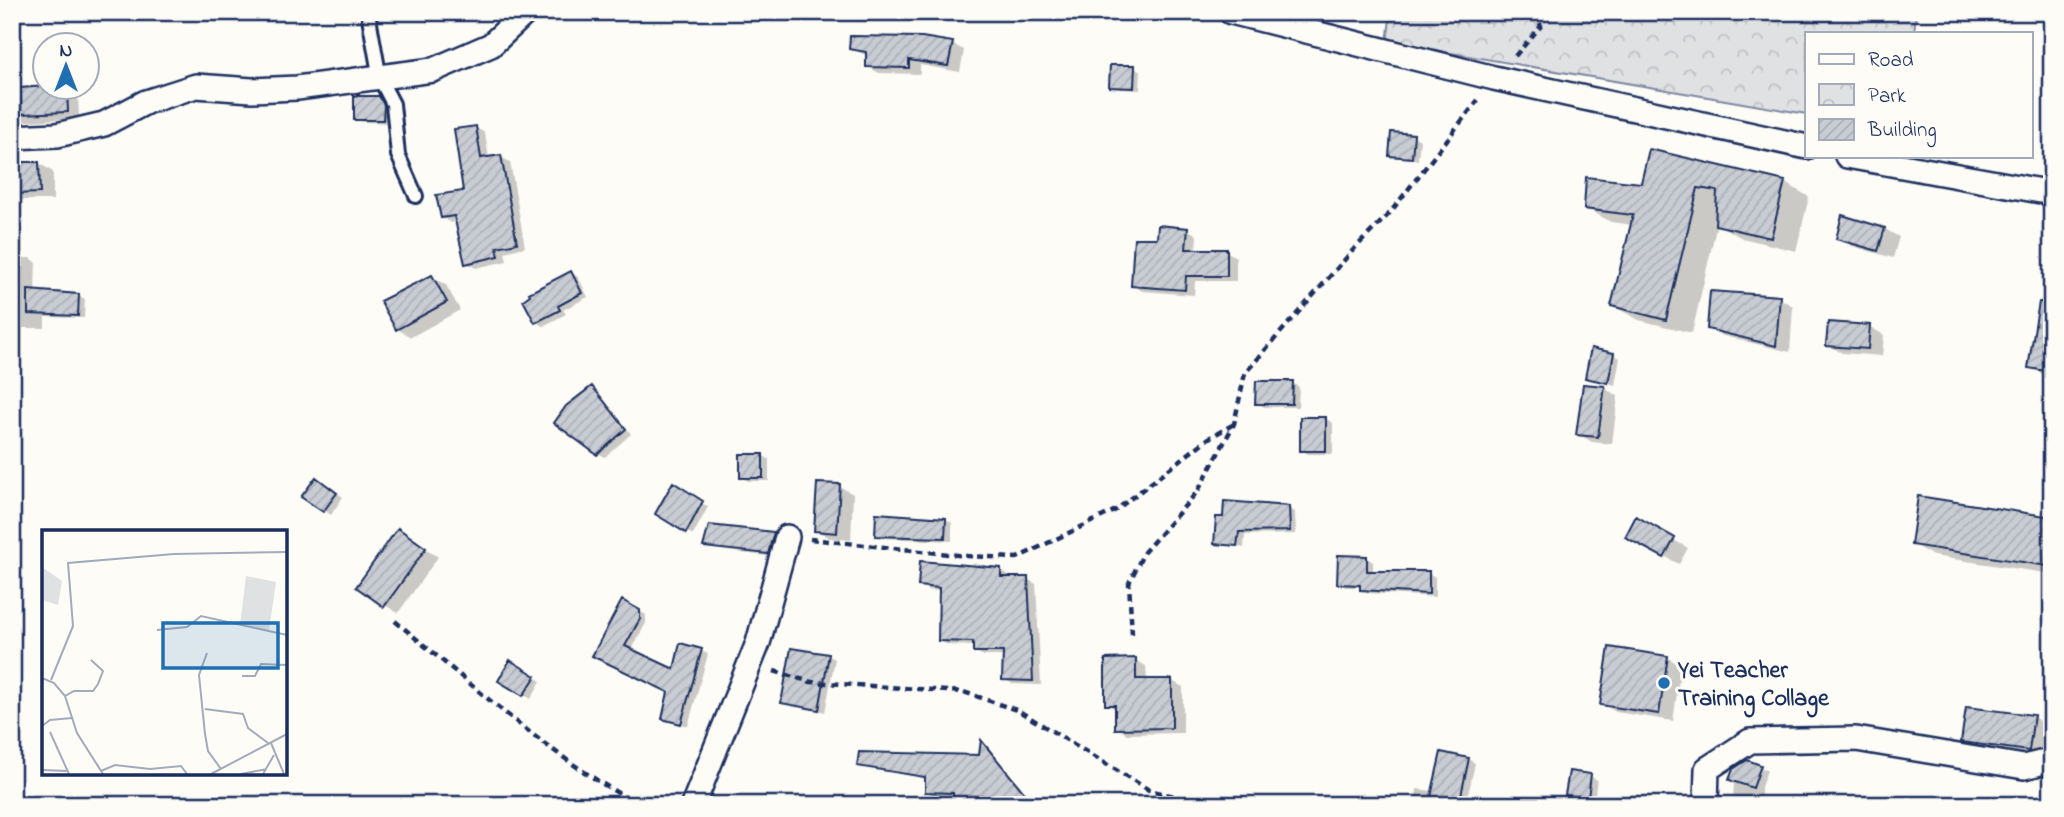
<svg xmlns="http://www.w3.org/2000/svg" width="2064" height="817" font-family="'Indie Flower',sans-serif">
<defs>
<pattern id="park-crowns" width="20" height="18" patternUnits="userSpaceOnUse" patternTransform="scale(1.75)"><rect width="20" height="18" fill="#e0e1e3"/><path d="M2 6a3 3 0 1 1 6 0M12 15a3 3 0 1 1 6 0" fill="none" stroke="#c0c1c5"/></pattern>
<pattern id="building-hatch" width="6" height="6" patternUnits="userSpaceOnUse" patternTransform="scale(1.75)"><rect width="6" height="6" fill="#c9ccd3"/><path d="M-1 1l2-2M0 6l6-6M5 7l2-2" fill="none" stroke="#acb0b8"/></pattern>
</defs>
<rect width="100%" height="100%" fill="#fdfcf7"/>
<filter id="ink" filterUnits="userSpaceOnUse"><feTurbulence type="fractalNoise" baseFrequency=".0143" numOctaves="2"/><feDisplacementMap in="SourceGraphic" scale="14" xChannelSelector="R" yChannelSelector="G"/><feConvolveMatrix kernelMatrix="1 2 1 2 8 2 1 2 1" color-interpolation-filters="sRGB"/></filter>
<g filter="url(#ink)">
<path fill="url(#park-crowns)" stroke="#7e88a0" stroke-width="2" d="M1391 12H1916L1914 33H1807V114L1387 42Z"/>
<path fill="#0003" d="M838 12H868L866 22Z
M1286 12H1315V19Z
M952 44 964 50 960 72 920 65V74L879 73 867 66 868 56 850 48Z
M1134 67 1141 71 1140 90 1118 89 1111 86Z
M12 86 13 90 67 88 78 94 79 118 12 122Z
M379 98 390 110 389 123 362 122 356 119Z
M476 128 485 133 489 158 501 157 510 162 525 247 505 252 507 261 476 268 466 263 457 221 451 223 442 217 465 192Z
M1413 136 1420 140 1418 160 1391 155Z
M39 163 53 172V200H12V164Z
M1784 182 1809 197 1796 251 1742 238 1717 224 1692 333 1639 320 1613 306 1633 225 1611 222 1586 208 1642 184Z
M1187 229 1197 235 1196 251H1226L1236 257V281H1195L1194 295 1142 291 1133 285Z
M1885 229 1899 237 1893 258 1852 246 1838 238Z
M12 258H30L36 262 35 293 79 296 85 299 84 318 45 317V328H12Z
M2048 258 2052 259V379L2030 367Z
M571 273 578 277 588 297 563 310 566 314 543 326 536 322Z
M432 277 446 285 460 310 411 337 397 329Z
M1779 298 1793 306 1790 352 1723 336 1709 328Z
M1870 327 1884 335 1882 356 1842 353 1828 345Z
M1613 354 1620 358 1615 385 1587 377Z
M1292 383 1299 387 1298 407H1264L1257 403Z
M592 388 598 391 631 434 605 457 598 453Z
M1604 388 1618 396 1612 444 1592 442 1578 434Z
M1326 419 1333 423V454H1308L1301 450Z
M763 456 769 459V481H748L741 477Z
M323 483 343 497 331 515 304 496Z
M674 485 708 507 693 535 657 514Z
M839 486 853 494 851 540 830 538 816 530Z
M1289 508 1295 512 1296 534 1245 535 1244 548 1216 543Z
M2052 518V574L1933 556 1912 544Z
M946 519 952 523V541L883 538 877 535Z
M1636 519 1688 548 1679 564 1627 536Z
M773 534 780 538 774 557 712 549 705 546Z
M412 539 438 557 398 613 385 605Z
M1367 558 1373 562V573H1428L1435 577V597L1368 593 1362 587H1345L1339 583Z
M1001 570 1009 575V579H1027L1036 584 1041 685 1013 684 1004 679 1005 656H983L975 651V646L948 645 939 640 940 591 928 590 920 586Z
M623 602 646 615V623L631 651 675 672 701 651 708 654 688 726 664 718 670 692 601 659Z
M829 656 835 659 825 712 783 702Z
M1667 657 1681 666 1673 721 1616 712 1602 704Z
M1135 660 1146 666 1147 681H1172L1183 687V733L1127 734 1117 728V710L1107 704Z
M511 663 541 681 531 699 500 680Z
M2033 717 2047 725 2043 758 1977 749 1963 741Z
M983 742 1035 804H961L955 800 954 796 933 795 926 791 927 779 859 765 980 757Z
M1468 759 1475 763 1466 805H1415L1417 789 1434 791Z
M1747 762 1767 770 1761 787V805H1733L1734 781Z
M1590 776 1597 780 1594 801 1567 794Z
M1633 794 1653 800 1659 805H1630Z"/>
<path fill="url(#building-hatch)" stroke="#1b2f5e" stroke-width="2" d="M850 36 922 37 953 42 948 66 909 60V68L866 67V52L849 49Z
M1110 65H1135L1134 88 1109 87Z
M46 86 67 88 68 112 21 114 20 88Z
M354 96H379L384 105 383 120H354Z
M476 126 481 158 501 155 517 243 497 247 499 256 465 264 454 216 441 218 436 195 463 191 454 129Z
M1391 132 1414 134 1412 158 1389 156Z
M1649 149 1785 181 1771 238 1715 225 1717 191 1698 188 1666 320 1611 306 1633 215 1584 209 1586 177 1641 183Z
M12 162H39L40 193 12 194Z
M1842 215 1885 228 1878 251 1836 239Z
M1158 225 1188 228 1186 249H1227V276H1186L1185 290 1131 286 1134 238H1157Z
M571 271 582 293 558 306 560 310 535 323 523 300 530 295 529 293Z
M432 275 447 302 396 330 380 301Z
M28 290 79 294 78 316 28 314Z
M1710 291 1780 296 1776 346 1707 329Z
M2039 302 2052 303V372L2028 368Z
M1828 322 1870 325 1868 349 1826 346Z
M1591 348 1614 353 1608 383 1585 378Z
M1256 381H1293L1292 404H1255Z
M1583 384 1605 386 1598 437 1576 435Z
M592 386 626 429 597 455 554 423 566 406Z
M1300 417H1326V451H1300Z
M740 454H763V478H740Z
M316 477 337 493 323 512 301 497Z
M673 482 703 501 686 533 655 514Z
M817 483 840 484 837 533 814 531Z
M1918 496 2052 517 2048 566 1911 545Z
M1224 501 1289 506 1290 531 1239 532 1237 546 1214 544 1216 517H1223Z
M876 513 946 518 945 538 875 536Z
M1636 516 1675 538 1664 558 1625 537Z
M709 525 774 532 768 554 703 547Z
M398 528 426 548 384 607 356 587Z
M1338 555 1367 556V571H1429V594L1360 590V585L1337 584Z
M920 561 1001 568V577H1028L1033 681 1002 680 1003 652H973V642L938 641 939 588 918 586Z
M622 600 640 610V619L625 646 674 669 680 643 702 649 681 724 662 719 668 692 592 656Z
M1609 647 1668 656 1659 714 1600 705Z
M791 648 829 654 819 710 781 703Z
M1136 658V679H1172V728L1115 729V705H1105V659Z
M510 660 536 676 523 696 498 681Z
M1966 707 2034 715 2029 751 1961 742Z
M981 740 1031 801H953V793L925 792V777L857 766 859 752 979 755Z
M1441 752 1469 758 1459 805H1429Z
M1747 760 1761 765 1753 788 1729 780 1733 769Z
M1569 771 1591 774 1588 798 1565 795Z"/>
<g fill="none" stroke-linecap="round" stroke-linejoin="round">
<defs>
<path id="service" d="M368 12 380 79 393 104 398 155 416 196"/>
<path id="minor" d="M1231 12 1494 78 1807 147
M12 137 57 135 104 124 146 102 196 86 252 90 297 88 433 70 491 45 526 12
M1847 156 2052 193
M693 805 758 643 787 537
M1706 805 1707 769 1750 741 1856 739 2024 767 2052 760"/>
</defs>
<use href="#service" stroke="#1b2f5e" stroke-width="18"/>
<use href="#minor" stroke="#1b2f5e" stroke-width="28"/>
<path stroke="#1b2f5e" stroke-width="4.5" stroke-dasharray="7 5" stroke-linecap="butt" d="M1515 56 1541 26 1535 12
M810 539 967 556 1017 558 1116 510 1209 438 1234 424
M395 621C473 685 550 757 639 805
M1132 634 1129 583 1144 552 1198 491 1234 424 1245 373 1354 249 1389 214 1478 100
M774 671 811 682 964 692 1019 711 1149 790 1195 801"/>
<use href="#service" stroke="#fdfcf7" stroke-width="12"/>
<use href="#minor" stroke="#fdfcf7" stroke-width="23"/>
</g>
</g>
<circle fill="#1f6fb2" stroke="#fdfcf7" stroke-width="2.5" cx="1664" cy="683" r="7"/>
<g text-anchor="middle" stroke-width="6" stroke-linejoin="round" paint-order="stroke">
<g font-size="24" font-weight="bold" fill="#1b2f5e" stroke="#fdfcf7" text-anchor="start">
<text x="1678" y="677">Yei Teacher<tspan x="1678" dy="28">Training Collage</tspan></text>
</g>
</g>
<g transform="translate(42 530)">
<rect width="245" height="245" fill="#fdfcf7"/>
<path d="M0 37 20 51 16 75 0 70ZM204 46 234 52 227 100 198 95Z" fill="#e0e1e3"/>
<path fill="none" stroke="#a3aaba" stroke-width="2" d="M115 100 145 97 159 86 245 105M165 123 157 145 163 204 166 221 179 239M200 146H213L219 134 245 135M0 148 12 153 23 166 35 203 61 244M9 150 31 96 26 33 132 24 245 22M23 166 32 161H51L56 154 61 141 49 130M163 179 201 184 206 198 226 213M0 196 8 190 30 188M8 202 27 244M229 213 242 244M0 240 26 241M59 241 73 235 108 239 139 236 145 244M169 244 245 204M199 244 225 239M221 244 232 225"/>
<path fill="#1f6fb2" fill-opacity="0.15" stroke="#1f6fb2" stroke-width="3.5" d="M121 93H236V138H121Z"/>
<rect width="245" height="245" fill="none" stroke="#1b2f5e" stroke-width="3.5"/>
</g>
<rect width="2064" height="817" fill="none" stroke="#fdfcf7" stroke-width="42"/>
<rect x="21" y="21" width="2022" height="775" fill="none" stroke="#1b2f5e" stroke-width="2.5" filter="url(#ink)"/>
<rect x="1805" y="32" width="228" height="126" fill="#fdfcf7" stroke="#a3aaba" stroke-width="2"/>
<rect x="1819" y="54" width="35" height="10" fill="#fdfcf7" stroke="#a3aaba" stroke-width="2"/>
<text x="1868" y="66" font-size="21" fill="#1b2f5e">Road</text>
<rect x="1819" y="84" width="35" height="21" fill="url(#park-crowns)" stroke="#a3aaba" stroke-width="2"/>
<text x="1868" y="102" font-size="21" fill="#1b2f5e">Park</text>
<rect x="1819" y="119" width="35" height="21" fill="url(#building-hatch)" stroke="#a3aaba" stroke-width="2"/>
<text x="1868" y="136" font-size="21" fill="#1b2f5e">Building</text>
<g transform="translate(66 66)"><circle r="33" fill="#fdfcf7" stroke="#a3aaba" stroke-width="2"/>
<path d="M0-5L12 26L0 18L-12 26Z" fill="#1f6fb2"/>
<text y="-10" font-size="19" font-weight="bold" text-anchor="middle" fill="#1b2f5e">N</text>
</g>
</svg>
